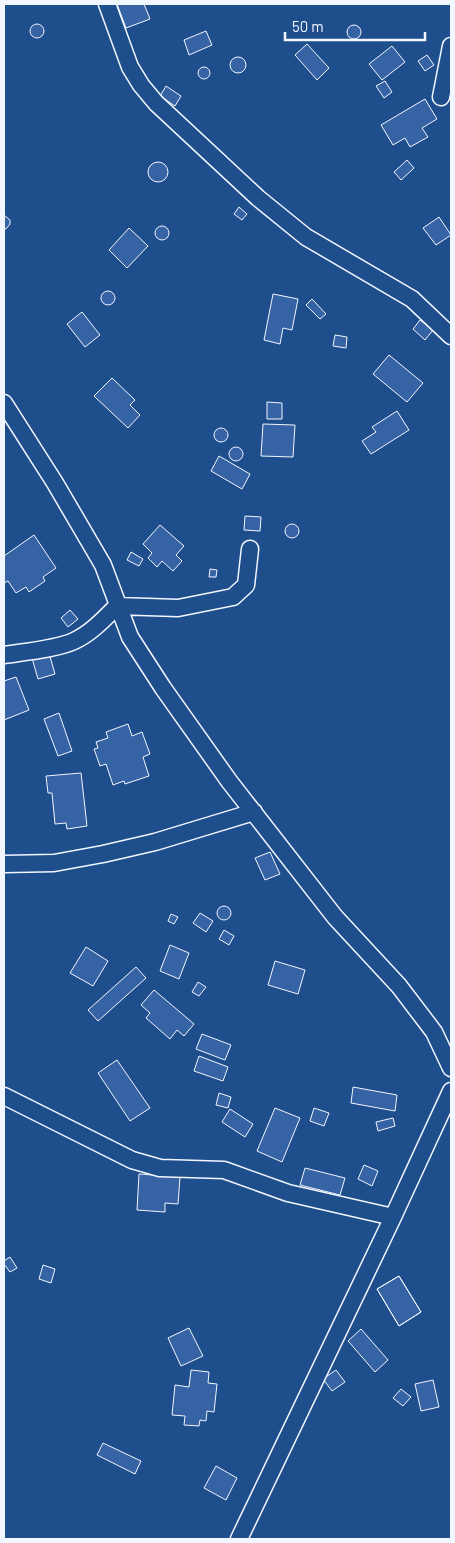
<svg xmlns="http://www.w3.org/2000/svg" width="455" height="1543" font-family="Barlow,sans-serif">
<rect width="100%" height="100%" fill="#1f4e8c"/>
<path fill="#3563a3" stroke="#f2f6ff" d="M117 4H144L150 19 126 28Z
M30 31a7 7 0 1 1 14 0a7 7 0 1 1-14 0Z
M347 32a7 7 0 1 1 14 0a7 7 0 1 1-14 0Z
M206 31 212 45 189 55 184 40Z
M307 44 329 68 317 80 295 55Z
M392 46 405 62 382 80 369 64Z
M427 55 434 65 425 71 418 61Z
M230 65a8 8 0 1 1 16 0a8 8 0 1 1-16 0Z
M198 73a6 6 0 1 1 12 0a6 6 0 1 1-12 0Z
M385 81 392 92 384 98 376 86Z
M166 86 181 96 175 106 160 96Z
M425 99 437 119 422 128 428 137 410 147 405 138 393 145 381 125Z
M407 160 414 168 401 180 394 172Z
M148 172a10 10 0 1 1 20 0a10 10 0 1 1-20 0Z
M239 207 247 214 242 220 234 214Z
M4 215 10 220V224L6 229H4Z
M439 217 451 235 436 245 423 228Z
M155 233a7 7 0 1 1 14 0a7 7 0 1 1-14 0Z
M129 228 148 246 127 268 109 250Z
M101 298a7 7 0 1 1 14 0a7 7 0 1 1-14 0Z
M273 294 298 299 292 330 283 328 280 344 264 340Z
M312 299 326 314 320 319 306 305Z
M82 312 100 335 85 347 67 324Z
M420 320 433 330 425 340 413 329Z
M335 335 347 337 346 348 333 346Z
M389 355 423 383 407 402 373 374Z
M112 378 135 400 130 405 140 415 128 428 94 396Z
M267 402 282 403V419H267Z
M397 411 409 430 371 454 362 441 376 432 372 427Z
M263 424 295 425 293 457 261 456Z
M214 435a7 7 0 1 1 14 0a7 7 0 1 1-14 0Z
M229 454a7 7 0 1 1 14 0a7 7 0 1 1-14 0Z
M219 456 250 474 242 489 211 471Z
M245 516 261 517 260 531 244 530Z
M285 531a7 7 0 1 1 14 0a7 7 0 1 1-14 0Z
M160 525 184 546 176 555 182 561 173 571 162 561 157 567 148 558 152 553 143 544Z
M34 535 56 568 43 577 45 581 29 592 26 587 16 593 8 581 4 583V556Z
M131 552 143 559 139 566 127 560Z
M210 569 217 570 216 577H209Z
M70 610 78 619 68 627 61 618Z
M49 653 55 674 38 679 32 658Z
M16 677 29 710 4 720V681Z
M59 713 72 751 58 756 44 719Z
M128 724 132 736 142 732 150 754 143 757 149 776 125 784 124 781 113 785 106 764 100 766 94 749 98 748 96 742 108 738 106 732Z
M81 773 87 826 67 829 66 823 55 824 52 793H48L46 776Z
M270 852 280 874 265 880 255 858Z
M217 913a7 7 0 1 1 14 0a7 7 0 1 1-14 0Z
M200 913 213 921 206 932 193 923Z
M171 914 178 917 174 924 168 921Z
M224 930 234 936 229 945 219 939Z
M170 945 189 953 179 979 160 971Z
M86 947 108 961 93 986 70 973Z
M275 961 305 970 298 994 268 985Z
M136 967 146 978 98 1021 88 1010Z
M198 982 206 987 199 996 192 992Z
M154 990 194 1024 184 1036 177 1030 170 1039 146 1018 150 1013 141 1005Z
M202 1034 231 1045 225 1060 196 1049Z
M199 1056 228 1067 223 1081 194 1071Z
M117 1060 150 1108 130 1121 98 1073Z
M353 1087 397 1095 395 1111 351 1103Z
M219 1093 231 1097 228 1108 216 1105Z
M275 1108 300 1118 282 1162 257 1151Z
M314 1108 329 1113 324 1126 310 1121Z
M230 1109 253 1124 245 1137 222 1122Z
M393 1118 395 1126 378 1131 376 1122Z
M364 1165 378 1171 372 1186 358 1179Z
M305 1168 345 1178 340 1195 300 1185Z
M139 1174 180 1177 178 1204 165 1203V1212L137 1210Z
M10 1257 17 1268 10 1272 4 1264V1261Z
M43 1265 55 1269 51 1283 39 1279Z
M399 1276 421 1312 399 1326 377 1289Z
M399 1276 421 1312 399 1326 377 1289Z
M189 1328 203 1356 181 1366 168 1338Z
M361 1329 388 1360 375 1372 348 1341Z
M191 1370 209 1372 208 1383 217 1384 214 1412 207 1411 206 1421 200 1420 199 1426 184 1425 185 1416 172 1415 175 1385 189 1387Z
M336 1370 345 1382 332 1391 323 1379Z
M433 1380 439 1407 421 1411 415 1384Z
M401 1389 411 1397 403 1406 393 1398Z
M103 1443 141 1461 135 1474 97 1455Z
M216 1466 237 1478 226 1500 204 1488Z"/>
<g fill="none" stroke-linecap="round" stroke-linejoin="round">
<defs>
<path id="street" d="M107 4 130 67 141 85 156 103 258 198 306 237 412 299 451 336
M441 97 451 46
M4 403 55 483 103 565 130 637 163 688 229 781 335 917 399 986 434 1032 451 1068
M4 655C23 652 57 649 74 641 91 633 104 619 117 606L178 608 233 597 246 585 250 549
M4 864 54 863 103 854 155 842 254 812
M4 1096 132 1160 160 1168 224 1170 288 1193 393 1217
M239 1539 393 1217 451 1091"/>
</defs>
<use href="#street" stroke="#f2f6ff" stroke-width="19"/>
<use href="#street" stroke="#1f4e8c" stroke-width="16"/>
</g>
<rect width="455" height="1543" fill="none" stroke="#f2f6ff" stroke-width="10"/>
<path d="M285 32v8h140v-8" fill="none" stroke="#f2f6ff" stroke-width="2.5"/>
<text x="292" y="32" font-size="15" fill="#f2f6ff" stroke="#1f4e8c" stroke-width="4" paint-order="stroke">50 m</text>
</svg>
